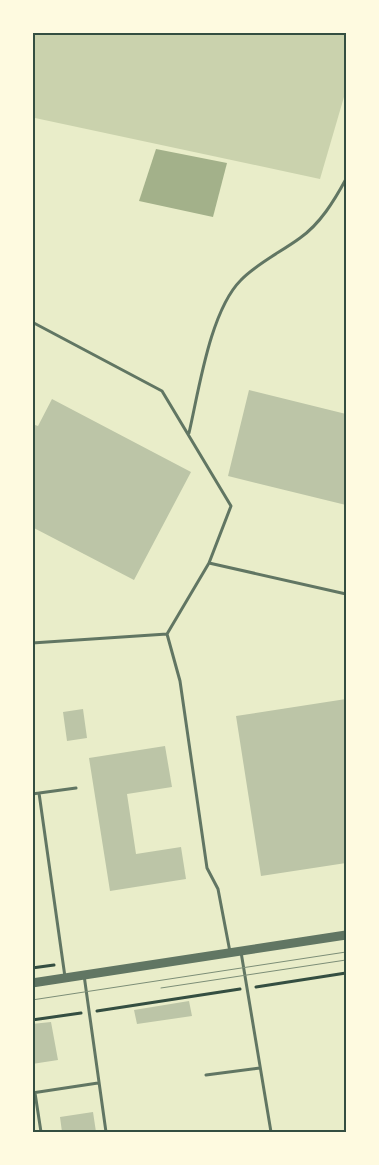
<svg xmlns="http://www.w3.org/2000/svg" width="379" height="1165" font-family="'DM Sans',sans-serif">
<rect width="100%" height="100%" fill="#e9edc9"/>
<path fill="#cad2ad" d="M32 33H346V90L320 179 35 118 32 116Z"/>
<path fill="#a3b18a" d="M156 149 227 163 213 217 139 201Z"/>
<path fill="#bcc5a7" d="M249 390 346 414V505L228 476Z
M52 399 191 472 134 580 32 527V424L38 426Z
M346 699V863L261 876 236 716Z
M83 709 87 738 67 741 63 712Z
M165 746 172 787 127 794 136 854 181 847 186 879 110 891 89 758Z
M189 1001 192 1016 137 1024 134 1010Z
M51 1022 58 1060 32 1064V1024Z
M93 1112 96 1132H62L60 1117Z"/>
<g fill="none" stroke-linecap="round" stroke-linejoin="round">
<path stroke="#344e41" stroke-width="3" d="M32 968 54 965
M256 987 346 973
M97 1011 240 989
M32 1020 81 1013"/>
<path stroke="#617663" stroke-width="3" d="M32 322 162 391 231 506 209 563 167 634 180 681 207 868 218 889 230 952
M189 433C199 390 210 311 241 280 256 264 281 252 300 238 320 224 334 201 346 179
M209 563 346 594
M32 643 167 634
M39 793 65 977
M32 794 76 788
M241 952 271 1132
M84 975 106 1132
M206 1075 260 1068
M32 1093 98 1083
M35 1093 41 1132"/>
<path stroke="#617663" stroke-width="9" d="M32 983 346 935"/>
<path stroke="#7c8e77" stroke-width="1" d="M161 988 346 960
M32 1000 346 952"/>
</g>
<rect width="379" height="1165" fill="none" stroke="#fefae0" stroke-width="68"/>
<rect x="34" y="34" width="311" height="1097" fill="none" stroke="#344e41" stroke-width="2"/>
</svg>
